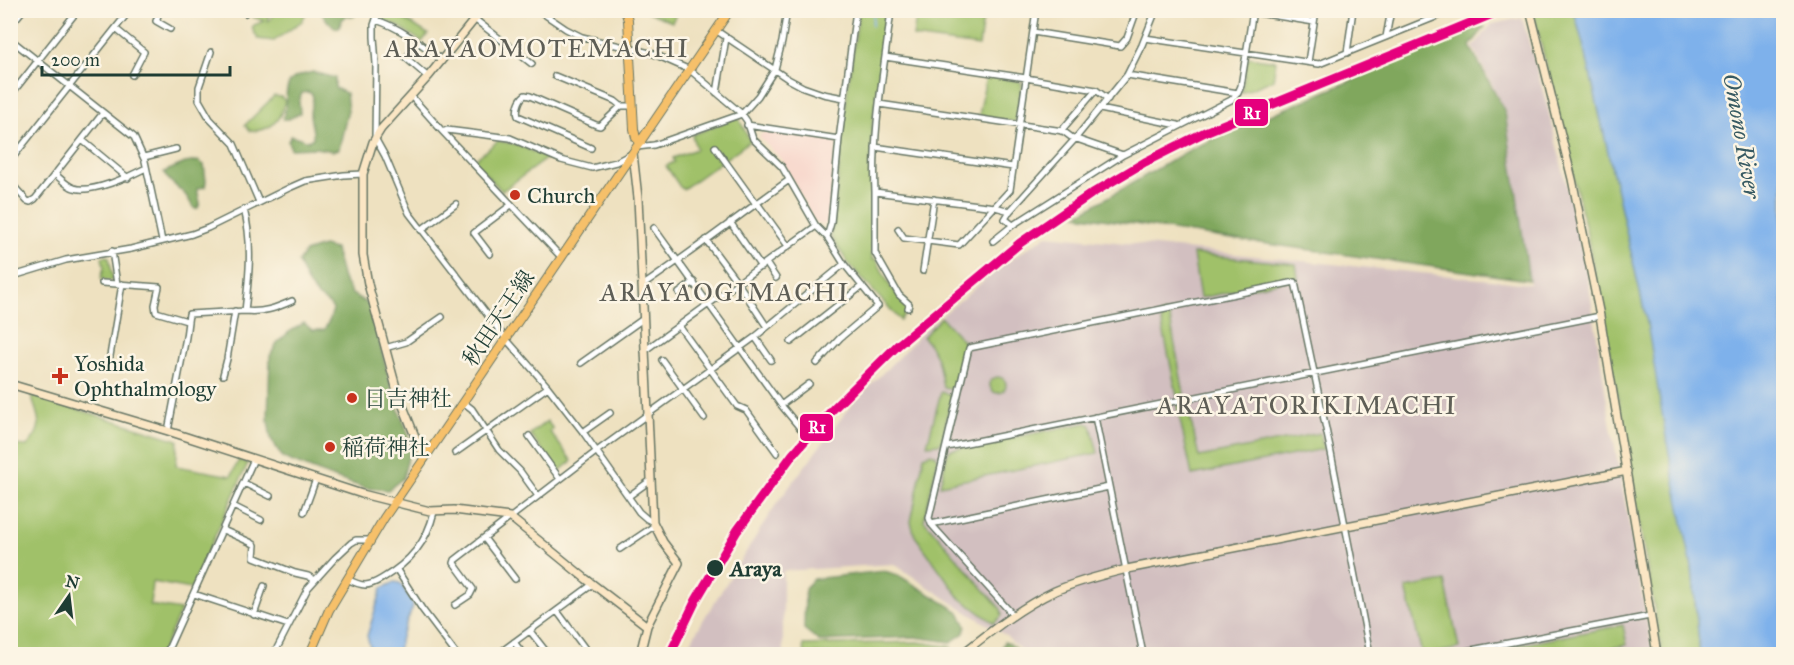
<svg xmlns="http://www.w3.org/2000/svg" width="1794" height="665" font-family="'IM FELL Great Primer','Noto Serif JP',serif">
<rect width="100%" height="100%" fill="#fcf5e5"/>
<filter id="ink" filterUnits="userSpaceOnUse"><feTurbulence type="fractalNoise" baseFrequency=".0167" numOctaves="2"/><feDisplacementMap in="SourceGraphic" scale="12" xChannelSelector="R" yChannelSelector="G"/><feConvolveMatrix kernelMatrix="1 2 1 2 8 2 1 2 1" color-interpolation-filters="sRGB"/></filter>
<filter id="wash" filterUnits="userSpaceOnUse"><feTurbulence type="fractalNoise" baseFrequency=".008" numOctaves="4" result="noise"/><feDisplacementMap in="SourceGraphic" scale="24" xChannelSelector="R" yChannelSelector="G"/><feGaussianBlur stdDeviation="1.35" result="paint"/><feColorMatrix in="noise" values="0 0 0 0 0 0 0 0 0 0 0 0 0 0 0 0 0 1.4 0 .05"/><feComposite in="paint" operator="in"/></filter>
<g filter="url(#wash)">
<rect width="100%" height="100%" fill="#eee1c0"/>
<path fill="#f7d1c7" d="M764 132 837 141 828 222 822 225 815 222 781 159 759 137Z"/>
<path fill="#d2bfc0" d="M1522 18 1549 113 1586 266 1609 415 1653 654H1025L1005 635 957 606 894 564 783 571V654H684L705 617 777 503 852 404 930 325 1003 265 1047 235 1530 284 1506 112 1473 47 1492 24Z"/>
<path fill="#a0c169" stroke="#607f4e" stroke-width="1.5" d="M256 10 270 11 267 21 270 20 274 11H307L302 21 274 41 258 39 252 28 254 25 264 21 253 17Z
M917 10 984 11 979 46 913 37Z
M383 11H391L428 34 422 42 398 26 381 19Z
M646 11H678L672 22Z
M859 11H885L882 51 872 129V260L876 259 890 286 907 305 908 311 900 320 848 263 830 235 833 224 848 85Z
M1533 11H1574L1586 55 1647 323 1692 567 1700 654H1662L1619 404 1586 229Z
M1248 57 1276 61 1273 80 1241 93Z
M986 76 1019 81 1022 84 1016 120 1014 122 979 116Z
M274 96 281 97 285 101C280 122 271 131 250 131L245 125Z
M735 118 739 119 750 141 683 189 680 187 666 166 674 162 673 158 696 149 692 135Z
M498 141 516 144 547 158 502 191 473 161Z
M1193 254 1296 264 1298 278 1200 298Z
M106 256 109 257 113 278 111 281 101 279 104 267 102 257Z
M1169 313 1184 394 1177 396 1160 314Z
M941 317 966 344 954 389 943 387C938 363 940 357 923 337Z
M990 385a8 8 0 1 1 16 0a8 8 0 1 1-16 0Z
M941 392 952 395 942 440 939 444 927 445Z
M31 395 178 440 176 466 231 476 239 460 248 463 191 589 152 582 150 605 181 610 161 654H11V445L27 446C46 426 38 418 31 395Z
M1187 403 1199 457 1320 433 1324 449 1192 475 1177 406Z
M547 421 553 429 550 432 572 461 558 472 530 434Z
M1086 423 1091 425 1098 453 940 485 947 455 950 450Z
M931 453 936 455 938 459 924 520 1001 609 1002 616 994 623 960 598 915 536 911 522 924 456Z
M1445 581 1459 648 1431 654H1422L1406 588Z
M1623 625 1627 645 1575 654H1472Z
M918 642 951 647 952 653 950 654H804L803 645Z"/>
<path fill="#80a75d" stroke="#507248" stroke-width="1.5" d="M320 11H356L357 13 353 17 347 15 342 20 339 27 336 28 329 23Z
M1477 27H1485L1470 46 1505 112 1529 280 1224 238 1077 215 1193 148Z
M313 72 335 78V88L346 93 348 110 339 149 333 151 315 148 291 149 288 141 291 136 297 137 308 141 313 138C314 129 310 122 310 113 310 105 315 101 312 94L308 92 302 93 299 101 300 113 289 119H283C283 114 286 110 286 105 286 81 288 77 313 72Z
M198 161 204 165 206 181 205 187 199 188 197 189 200 203 198 208 195 209C190 205 191 202 187 197 181 187 168 184 164 172L185 163Z
M323 246 335 249 343 279 352 294 370 305 394 398 408 433 409 453 403 478 388 490 365 488 332 477 283 458 271 439 268 420 270 356 277 343 289 332 304 323 312 330H324L330 319 333 309C327 300 325 302 318 296 308 287 303 274 298 262L305 252Z
M884 571 898 575 958 611 966 626 964 633 951 642 915 637 819 641 804 629 805 589 813 579Z
M1004 642 1010 644 1021 654H999Z"/>
<path fill="#7eb1eb" stroke="#4e7790" stroke-width="1.5" d="M1574 11H1783V654H1700L1692 567 1667 443 1647 323 1586 55Z
M395 582 400 583 412 601 413 607 402 633 397 654H364L370 646 367 636 382 588Z"/>
<g fill="none" stroke-linecap="round" stroke-linejoin="round">
<path stroke="#7eb1eb" stroke-width="1.5" d="M872 26 874 10"/>
</g>
</g>
<g filter="url(#ink)">
<g fill="none" stroke-linecap="round" stroke-linejoin="round">
<defs>
<path id="street" d="M160 10 156 21 170 29
M239 10 245 13 246 10
M379 10 374 25V37L376 64 375 138 385 156 409 213 506 339 548 387 583 432 639 512 647 519 653 522
M425 10H427
M463 10 532 64
M538 10 566 29 582 37 654 54 690 70 742 114 747 121 753 139 782 167 816 226 827 237
M891 10C884 71 872 131 875 192L995 207 1010 211 1075 139 1127 75 1142 45 1156 10
M1240 10 1314 22
M376 20C401 28 421 44 442 60
M10 26 23 10
M116 29 144 52 132 75
M717 31 788 79 803 87 823 94 844 98
M1033 32 1120 46 1127 38 1137 10
M1386 37 1391 10
M1145 38 1319 64 1453 10
M10 39 134 137 145 161 162 241
M419 42 406 58 428 77
M211 52 199 87V100L210 119 234 144 259 202
M1347 53 1353 10
M885 57 1026 78 1096 90 1108 99
M1308 62 1316 10
M1127 75 1238 93
M555 76 615 101 621 106
M717 93 726 38
M10 96 78 10
M411 96 443 132 562 258
M879 104 1063 131 1071 137 1123 155
M1100 109 1178 125
M747 125 839 139
M1061 131 1096 90
M443 132 447 130 510 138 561 160 592 168 616 162 631 154
M82 140 128 178
M637 147 654 145 742 114 758 96 775 69 782 42 787 10
M715 147 756 204
M875 147 1013 167
M591 148 518 116C516 110 519 99 525 95L530 96 596 125 600 126 621 106H633
M144 157 176 149
M10 161 130 10
M55 174 103 113
M10 182 27 201 30 202 35 199 55 174C61 179 67 186 74 188 91 194 131 176 146 168
M875 192V253L899 295 909 304 908 308
M757 203 788 246
M1010 211 1005 219 1013 225 1123 155 1231 100 1238 93 1241 86 1253 10
M730 222 761 267
M654 228 781 405 800 428
M898 229 904 238 959 245 1010 190 1036 10
M421 230 456 204
M706 240 738 283 767 327
M993 241 1013 225
M112 251 117 284 159 287 155 305 156 312 187 321
M490 254 474 233 511 205
M766 263 776 278
M923 271 934 199
M10 277 66 260 131 249 192 234 208 228 289 188 305 181 344 175 363 174
M102 283 117 284
M642 286C692 252 740 215 789 180
M679 293 694 282
M245 311C263 313 276 308 292 301
M679 326 737 406 746 410 777 453
M755 337 771 360
M791 342 862 286
M385 348 406 342 442 317
M644 351 816 226
M110 356 122 284
M662 360 704 418
M581 363 643 319
M817 363 840 338 878 306 844 264 827 237 831 223 839 139 856 10
M223 375 227 359 235 311
M463 402 472 409 499 450 520 471 538 496
M781 405 809 384
M1095 417 1143 654
M168 431 186 337 189 314 245 311C249 276 253 244 244 209
M583 432 610 413
M529 436 560 479
M947 447 1600 316
M455 453 548 387
M244 483 270 496
M629 496 651 480
M233 506 261 520
M304 512 316 479
M931 524 1109 487
M223 530 252 543 255 545 254 557 295 573 308 576 315 580
M484 538 515 579
M620 549 654 526
M397 570 422 609 456 654
M347 579C353 582 359 585 365 585 372 585 378 581 383 578 410 562 427 542 434 512
M194 594 288 625
M455 605 470 595 473 589 454 563 455 560 597 451 755 337 844 264
M557 611 589 654
M254 615 264 586
M1013 615 931 524 929 518 969 348 1295 282 1330 448 1370 654
M530 631 548 654
M514 642 523 654
M166 654 254 459
M274 654 308 588 335 558 351 543 356 540H370
M498 654 593 584
M1450 654 1650 616"/>
<path id="secondary" d="M1530 10 1572 179 1600 316 1657 654
M633 153 638 198 653 522 663 542 679 563 647 626 640 654
M10 384 168 431 362 494 430 511 454 510 510 517 586 579 647 626
M424 459 397 391 368 284 363 255V174L373 142 381 129 428 77 482 10
M962 654C991 631 1021 607 1055 591 1078 581 1102 575 1127 569L1627 471"/>
<path id="primary" d="M625 10 628 20 634 129 636 138 641 142
M310 654 329 610 384 518 730 10"/>
</defs>
<use href="#street" stroke="#677665" stroke-width="8"/>
<use href="#secondary" stroke="#677665" stroke-width="10"/>
<use href="#primary" stroke="#677665" stroke-width="10"/>
<use href="#street" stroke="#fff" stroke-width="5"/>
<use href="#secondary" stroke="#fbe6c4" stroke-width="7"/>
<use href="#primary" stroke="#f6c06b" stroke-width="8"/>
<defs>
<path id="rail-1" d="M670 654 696 600 737 531 793 454 834 408 898 345 1020 243 1091 194 1145 162 1205 132 1502 10"/>
</defs>
<use href="#rail-1" stroke="#fcf5e5" stroke-width="14"/>
<use href="#rail-1" stroke="#e5007d" stroke-width="9"/>
</g>
</g>
<g fill="#c8321e" stroke="#fcf5e5" stroke-width="2">
<circle cx="515" cy="195" r="6"/>
<path d="M57 367h6v6h6v6h-6v6h-6v-6h-6v-6h6z"/>
<circle cx="352" cy="398" r="6"/>
<circle cx="330" cy="447" r="6"/>
</g>
<circle fill="#1f3d34" stroke="#fcf5e5" stroke-width="2" cx="715" cy="568" r="9"/>
<g text-anchor="middle" stroke-width="5" stroke-linejoin="round" paint-order="stroke">
<g font-size="22" fill="#1f3d34" stroke="#fcf5e5" text-anchor="start">
<text x="527" y="203">Church</text>
<text x="74" y="371">Yoshida<tspan x="74" dy="25">Ophthalmology</tspan></text>
<text x="364" y="406">日吉神社</text>
<text x="342" y="455">稲荷神社</text>
</g>
<g font-size="22" fill="#1f3d34" stroke="#fcf5e5">
<text transform="translate(498 318) rotate(-56)" y="8">秋田天王線</text>
</g>
<g font-size="22" font-weight="bold" fill="#1f3d34" stroke="#fcf5e5" text-anchor="start">
<text x="730" y="576">Araya</text>
</g>
<g font-size="24" font-style="italic" fill="#375a62" stroke="#fcf5e5">
<text transform="translate(1742 136) rotate(80)" y="8">Omono River</text>
</g>
<g font-size="26" letter-spacing="1.5" fill="#5e5e56" stroke="#fcf5e5">
<text x="537" y="57">ARAYAOMOTEMACHI</text>
<text x="725" y="301">ARAYAOGIMACHI</text>
<text x="1307" y="414">ARAYATORIKIMACHI</text>
</g>
</g>
<g stroke="#fcf5e5" stroke-width="2">
<rect x="1234" y="98" width="35" height="29" rx="6" fill="#e5007d"/>
<rect x="799" y="413" width="35" height="29" rx="6" fill="#e5007d"/>
</g>
<g font-size="16" text-anchor="middle" font-weight="bold" fill="#fff">
<text x="1252" y="119">R1</text>
<text x="817" y="433">R1</text>
</g>
<rect width="1794" height="665" fill="none" stroke="#fcf5e5" stroke-width="36"/>
<g transform="translate(69 596) rotate(14)" stroke="#fcf5e5" stroke-width="4.5" paint-order="stroke">
<path d="M0-4.5L10 22L0 15L-10 22Z" fill="#1f3d34"/>
<text y="-9" font-size="16" font-weight="bold" text-anchor="middle" fill="#1f3d34">N</text>
</g>
<path d="M42 66v9h188v-9" fill="none" stroke="#1f3d34" stroke-width="3"/>
<text x="51" y="66" font-size="18" fill="#1f3d34" stroke="#fcf5e5" stroke-width="4.5" paint-order="stroke">200 m</text>
</svg>
